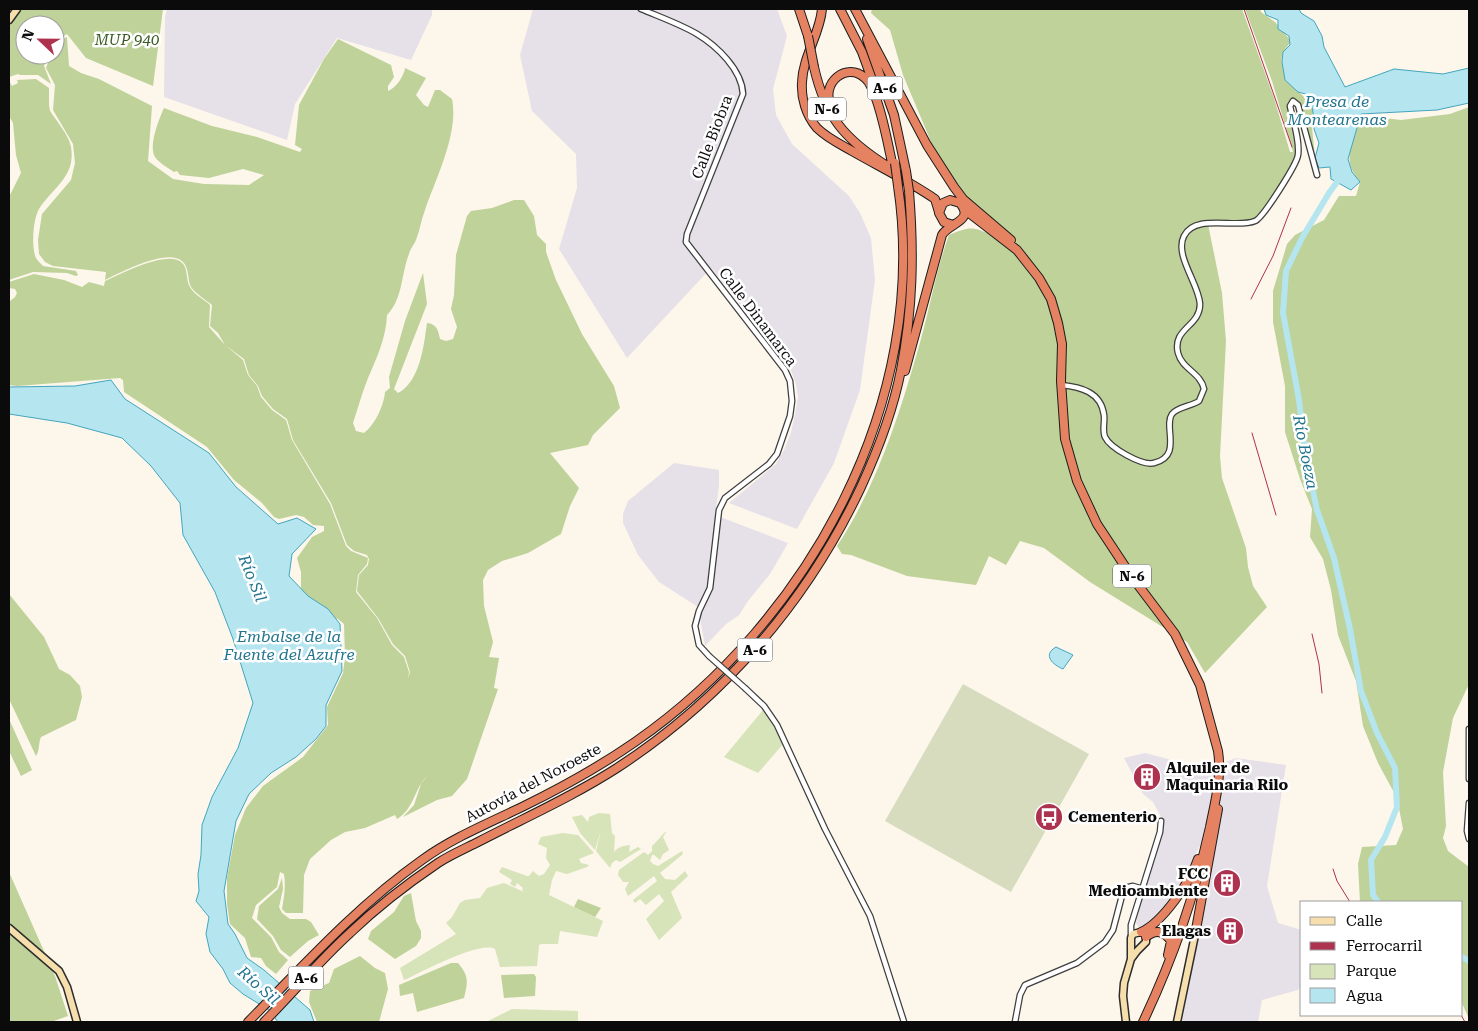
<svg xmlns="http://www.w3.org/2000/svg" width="1478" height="1031" font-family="'Roboto Serif',serif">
<rect width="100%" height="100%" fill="#fdf6eb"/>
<path fill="#e6e0e9" d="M167 9H432V15L411 60 337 38 295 104 287 140 164 97 165 17Z
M533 9H777L787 36 773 89 776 115 792 144 849 196 860 213 871 238 875 280 860 390 834 463 797 529 729 503 776 464 785 448 791 432 795 415 798 397 796 384 790 368 711 268 627 358 559 249 577 188 576 154 532 111 520 55Z
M674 463 719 470V486L715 515 788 543 770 574 748 601 739 615 726 624 705 646 698 607 659 582 638 555 623 523V514L628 501Z
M1145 753 1206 769 1236 758 1286 765 1267 886 1278 923 1302 930V984L1298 990 1262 1000 1258 1022H1182L1214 848 1199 847 1183 883 1145 928 1139 927 1136 923 1144 887 1163 829 1162 819 1153 802 1143 794 1124 758Z"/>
<path fill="#d7e3b8" d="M763 710 784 743 758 773 724 757Z
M599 813 610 814 612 833 615 836 614 852C618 847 623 846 630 845L629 852 638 847 641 849 620 862 616 860 612 863 610 868 596 851 601 830 595 850 580 833 572 817 582 815 588 822 589 817Z
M667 831 663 837 669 850 663 854 660 860 654 855H652L650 861 653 864 658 866 682 851 683 854 660 873 665 879 675 880 685 871 688 876 671 892 682 918 659 940 646 919 664 901 659 894 646 905 640 899 635 903 633 900 657 881 654 876 628 896 625 889 629 882H623L618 875 619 870 644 852 648 855 652 851V846C658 841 661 835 667 831Z
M563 833 578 835 594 853 579 859 581 863 589 865 587 867 567 874 556 871 552 880 549 895 603 921 597 937 560 931 558 944H541L539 945 537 966 500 967 495 949C480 940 420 973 404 980L400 968 456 934 446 923 452 917 460 903 465 900 480 898 487 888 504 883 524 892 522 890 523 888 517 883 515 887 510 884 512 880 499 872 502 867 527 876H529L533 871 539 876 544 874 550 865 546 858 547 848 538 844 541 837Z
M512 1009 578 1011V1022H486Z"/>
<path fill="#bed299" d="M21 9H163L153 86 86 58 67 34 55 42V25H25V55H49L44 66 51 84 38 75H20L18 74 9 77V27L11 20Z
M872 9H1242L1274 98 1290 152H1293L1272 81 1245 9H1260L1261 12 1275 22 1291 41C1289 45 1283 51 1282 55 1278 75 1301 94 1314 106L1312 128 1315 157 1313 158 1300 104 1291 103 1298 148 1297 157 1261 217 1254 221 1208 224 1222 293 1226 341 1220 456 1222 478 1246 548 1248 567 1253 586 1267 607 1205 673 1187 642 1090 582 1044 548 1020 541 1006 565 989 556 976 585 907 576 851 555 842 554 837 546C874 491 899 417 917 353 929 314 935 273 949 235 969 227 972 226 991 235L999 224 963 193 949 175 932 144 903 75 890 30 871 13Z
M67 37 69 66 81 73 99 79 152 106 148 161 173 179 204 184 249 185 264 175 243 169 209 178 180 175 177 171 174 172C168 168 159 163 155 157 148 146 159 119 164 108L212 126 257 137 300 152 302 149 295 145 299 105 324 59 338 39 391 65 394 77 388 86V91C396 88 404 76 405 68L426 78 416 95 424 105 428 107 435 90H440L452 99C459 133 436 178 425 210 421 220 420 230 416 240 414 245 410 249 409 254 401 274 403 299 387 315 386 338 377 357 368 378 362 393 358 408 353 423L356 431 364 433C375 425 384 405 385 392L390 388 389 377 405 321 423 273 427 304 394 389 398 393C420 382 424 345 427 323 437 324 438 330 440 339L446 341 453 339 457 327 451 309 454 295 456 255 467 216 471 211 492 208 514 200H524L534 216 537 235 546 244V252L556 280 582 334 614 386 620 408 593 435 588 445 550 453 579 488 570 506 561 534 528 553 502 561 488 570 483 580 484 606 493 642 489 657 499 658 494 688 498 689 467 779 452 796 437 800 403 817 414 805 421 784 427 776C414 789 414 809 397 819L395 815 365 828 345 832 331 840 310 859 304 875 303 913H286L282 909C284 897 286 887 284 874L280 872 277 887 256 905 252 918 271 937 279 952 288 960 276 974 266 966 261 958 251 957 245 938 230 924 227 904V878L235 835 246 808 263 786 303 757 328 725 327 707 343 673 345 657 344 624 338 619 323 616 324 606 314 605 301 590V572L297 558 312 537 324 531V526L313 525 304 517 296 515 279 519 274 517 262 503 234 480 207 447 124 392 123 380 120 378 17 386 9 385V302L15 297 17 293 15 289 9 288V282L34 274 64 280 82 287 89 282 104 286 105 281C120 274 167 250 181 262 189 268 185 279 190 287 193 294 205 300 210 305L209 327 225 345 243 360 248 375 257 386 261 397 272 410 286 420 292 440 330 504 346 546 351 551 368 558 367 564 358 575 356 592 377 618 392 645 404 657 409 672 408 678 410 672 405 656 393 644 378 618 357 591 359 575 368 565 369 559 367 555 354 551 347 545 331 503 293 440 287 419 273 409 262 396 258 386 249 375 244 359 225 345 218 333 210 326 212 305C206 300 195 293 191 287 187 279 190 268 182 261 167 248 121 272 105 280L106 272 53 266 45 262 39 254 38 240 42 214 71 180 75 163 73 144 53 110 55 85 46 68 51 55H55C55 44 58 41 67 37Z
M36 79 49 88V105L50 111C56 120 70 137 71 147 76 177 53 187 39 209 33 219 31 247 36 258 38 261 41 264 43 266L76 271 78 275 76 276 67 273 33 272 9 280V197L21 173 16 155 13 123 9 116V81L12 86 18 83 17 80Z
M1469 107V684L1453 718 1443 772 1446 826 1443 838 1448 851 1469 867V1019L1462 1003V902H1360L1358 864 1362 847 1396 845 1403 829 1397 798 1378 763 1363 726 1356 681 1338 635 1331 590 1323 559 1310 537 1312 509 1300 479 1285 432V386L1273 322V291L1287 244 1295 235 1324 220 1339 196H1356L1360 182C1342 160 1351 149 1358 125L1375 117 1401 120 1450 114Z
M9 594 44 637 59 669 70 675 80 686 82 697 76 720 41 737C38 744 40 750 36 756L9 699Z
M9 719 32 770 21 776 9 751Z
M9 872 55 976 68 1016 51 1022H9Z
M282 878 283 889 279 907 282 913 290 919H306L311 922 319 935 308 941 290 957 281 950 273 936 257 919 259 906 278 889Z
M411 893 416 921 421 931V938L416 946 395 959 368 939 371 931 394 912 404 896Z
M578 899 601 908 595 917 574 907Z
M360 956 375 968 385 973 388 989 379 1022H317L309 1002 310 991 329 983 334 969Z
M451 963H458C469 976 468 981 464 998L417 1012 413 993 400 996 399 985Z
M534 974 536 977 535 996 504 998 501 975Z"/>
<path fill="#d8dcbf" d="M963 684 1089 754 1011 892 885 821Z"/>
<path fill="#b5e5ef" stroke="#43a6be" d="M1264 9H1299L1301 13 1314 21 1322 36 1324 47 1345 87 1394 69 1443 74 1469 68V103L1437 110 1361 114 1348 159 1352 172 1360 182 1351 190 1331 179 1330 167 1319 168 1315 158 1319 143 1314 129V117L1311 103 1313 96 1298 92 1285 80 1282 62 1283 52 1290 45 1289 36 1278 29V20L1266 15Z
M111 380 125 399 209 453 236 487 278 524 297 518 316 529 292 554 289 576 308 596 328 609 340 624 342 671 326 705V726L316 739 296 757 271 773 249 794 236 821 224 891 228 924 235 934 247 958 264 970 310 1010 314 1022H278L269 1010 243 994 230 983 223 969 210 952 206 934 209 917 196 901 199 891 198 874 201 855 202 825 212 797 238 748 253 703 233 639 215 592 183 535 180 503 151 466 122 438 67 423 9 414V387L75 386Z
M1056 647 1073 655 1063 669C1053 665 1042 655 1056 647Z"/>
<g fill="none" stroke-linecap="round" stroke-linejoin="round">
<path stroke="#b5e5ef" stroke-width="6" d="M1337 175V182L1329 193 1302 238 1286 271 1283 313 1299 400 1306 457 1317 510 1334 558 1350 629 1361 691 1377 733 1395 768 1397 807 1385 837 1371 860 1373 895 1378 902
M1462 957 1469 961"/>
<defs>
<path id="street" d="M641 9C660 17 680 24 697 34 717 46 742 70 743 94L687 234 686 242 785 370 790 381 792 401 790 416 777 454 769 464 725 498 719 510 710 588 699 611 695 626 699 645 709 656
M1061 385C1081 387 1101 392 1104 415 1105 422 1102 431 1105 437 1110 448 1142 466 1154 463 1183 456 1163 427 1172 414 1177 407 1192 406 1199 401L1204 389C1201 373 1182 369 1178 353 1172 328 1200 327 1200 304 1199 284 1174 255 1184 236 1195 213 1237 229 1255 221 1263 218 1297 164 1298 155 1300 140 1293 121 1290 106L1293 101 1298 105 1317 175
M746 689 764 706 777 725 825 829 870 916 904 1022
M1469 729V779
M1469 803 1467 831 1469 839
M1131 936V925L1160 832 1161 821
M1015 1022 1020 995 1025 985 1077 963 1105 942 1113 930 1124 888 1133 886 1143 889"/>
<path id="secondary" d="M9 20 17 9
M9 928 59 971 67 987 77 1022
M1126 1022 1123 996 1124 983 1131 959V938L1133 934 1141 932 1146 935V942L1137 951 1131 959
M1177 1022 1195 935"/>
<path id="highway" d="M799 9 808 36
M822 9C820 34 803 56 802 82 801 98 806 115 817 128 827 138 840 144 852 151 880 167 909 181 935 199L939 212
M840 9 862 52 874 85
M855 9 927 145 954 187 963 199 1011 240
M867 39 894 115 906 171
M814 67C825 116 844 139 887 166
M831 106C820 83 847 61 865 78 878 89 888 144 892 163
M964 209 1017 250 1039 278 1051 299 1058 323 1062 344 1061 381 1065 439 1077 481 1097 524 1132 577 1175 634 1200 685 1218 751C1222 777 1215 802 1210 827 1194 898 1174 956 1143 1022
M905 371 942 235C949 223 975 221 960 203L950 200 943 203 939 213 944 222 953 225
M1141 932C1162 923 1191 881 1198 859
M1195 935 1218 809
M1146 937C1156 929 1164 931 1171 941L1168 955
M248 1022C303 966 357 906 422 860 452 838 489 823 522 807 561 788 599 767 635 742 810 620 930 401 898 186
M264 1022C293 993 319 961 350 933 377 907 407 884 438 863 450 855 464 849 478 842 524 818 572 797 617 768 723 699 807 602 861 487 878 450 893 411 901 370 913 308 914 253 909 191"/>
</defs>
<use href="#street" stroke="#3e3e3e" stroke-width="7"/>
<use href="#secondary" stroke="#2d2d2d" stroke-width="9"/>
<use href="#highway" stroke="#1c1c1c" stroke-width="10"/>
<use href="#street" stroke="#fff" stroke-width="4.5"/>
<use href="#secondary" stroke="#f6dfac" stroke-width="6"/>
<use href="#highway" stroke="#e58261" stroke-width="8"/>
<path stroke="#ac3250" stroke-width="1" d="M1244 9 1292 147
M1251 299 1273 256 1291 208
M1252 433 1276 515
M1312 634 1319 664 1322 693
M1333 869 1337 881 1350 902
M1461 1015 1465 1022"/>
<defs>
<path id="street-bridge" d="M709 656 746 689"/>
<path id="highway-bridge" d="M808 36 814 67
M895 163 898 186
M906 171 909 191"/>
</defs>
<use href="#street-bridge" stroke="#3e3e3e" stroke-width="7" stroke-linecap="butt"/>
<use href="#highway-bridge" stroke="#1c1c1c" stroke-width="10" stroke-linecap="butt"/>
<use href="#street-bridge" stroke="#fff" stroke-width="4.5"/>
<use href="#highway-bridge" stroke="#e58261" stroke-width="8"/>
</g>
<defs>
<symbol id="building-disc" viewBox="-11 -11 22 22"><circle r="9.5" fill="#ac3250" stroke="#fff"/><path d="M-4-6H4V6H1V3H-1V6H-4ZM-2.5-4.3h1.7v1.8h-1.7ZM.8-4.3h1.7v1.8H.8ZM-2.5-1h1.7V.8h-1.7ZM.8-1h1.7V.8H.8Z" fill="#fff"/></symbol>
<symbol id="bus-disc" viewBox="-11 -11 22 22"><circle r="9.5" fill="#ac3250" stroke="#fff"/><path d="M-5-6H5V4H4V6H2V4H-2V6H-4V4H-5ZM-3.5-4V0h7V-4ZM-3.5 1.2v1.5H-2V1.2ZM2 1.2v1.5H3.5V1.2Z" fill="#fff"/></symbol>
</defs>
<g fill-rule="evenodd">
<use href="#building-disc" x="1131" y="761" width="32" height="32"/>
<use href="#bus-disc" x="1033" y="801" width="32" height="32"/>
<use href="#building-disc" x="1211" y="867" width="32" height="32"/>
<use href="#building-disc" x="1214" y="915" width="32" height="32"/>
</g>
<g text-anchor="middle" stroke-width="5" stroke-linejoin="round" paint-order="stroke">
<g fill="#fff" stroke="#545454" stroke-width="1">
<rect x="867.5" y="76.5" width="35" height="23" rx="4"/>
<rect x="808" y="97.5" width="38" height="23" rx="4"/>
<rect x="1113" y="564.5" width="38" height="23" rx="4"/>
<rect x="737.5" y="638.5" width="35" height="23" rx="4"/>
<rect x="288.5" y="966.5" width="35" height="23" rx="4"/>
</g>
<g font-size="14" font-weight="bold" fill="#0b0b0b">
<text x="885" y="93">A-6</text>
<text x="827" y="114">N-6</text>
<text x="1132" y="581">N-6</text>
<text x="755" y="655">A-6</text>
<text x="306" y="983">A-6</text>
</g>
<g font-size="15" font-style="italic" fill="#3a5b23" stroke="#fff">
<text x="127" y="45">MUP 940</text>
</g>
<g font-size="15" fill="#0b0b0b" stroke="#fff">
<text transform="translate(712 137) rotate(-69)" y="5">Calle Biobra</text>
<text transform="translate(758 317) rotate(53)" y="5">Calle Dinamarca</text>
<text transform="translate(533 783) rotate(-28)" y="5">Autovía del Noroeste</text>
</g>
<g font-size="15" font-weight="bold" fill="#0b0b0b" stroke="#fff" text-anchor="start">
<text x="1166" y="773">Alquiler de<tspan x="1166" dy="17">Maquinaria Rilo</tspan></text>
<text x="1068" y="822">Cementerio</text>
<text x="1208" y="879" text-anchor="end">FCC<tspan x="1208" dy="17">Medioambiente</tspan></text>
<text x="1211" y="936" text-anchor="end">Elagas</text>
</g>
<g font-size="16" font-style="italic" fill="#22758f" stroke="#fff">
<text x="1337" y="107">Presa de<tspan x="1337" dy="18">Montearenas</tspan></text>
<text transform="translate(1306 452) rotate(79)" y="6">Río Boeza</text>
<text transform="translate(253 578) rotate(68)" y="6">Río Sil</text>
<text x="289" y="642">Embalse de la<tspan x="289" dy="18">Fuente del Azufre</tspan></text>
<text transform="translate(259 985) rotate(41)" y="6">Río Sil</text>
</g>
</g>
<rect width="1478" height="1031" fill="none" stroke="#0b0b0b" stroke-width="20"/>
<rect x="1300" y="901" width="162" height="115" fill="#ffffff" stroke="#9d9d9d"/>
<rect x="1310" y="917" width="25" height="8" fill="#f6dfac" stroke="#9d9d9d"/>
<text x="1346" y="926" font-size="15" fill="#0b0b0b">Calle</text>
<rect x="1310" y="942" width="25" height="8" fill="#ac3250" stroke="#9d9d9d"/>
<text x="1346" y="951" font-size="15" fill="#0b0b0b">Ferrocarril</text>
<rect x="1310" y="964" width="25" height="15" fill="#d7e3b8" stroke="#9d9d9d"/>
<text x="1346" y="976" font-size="15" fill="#0b0b0b">Parque</text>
<rect x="1310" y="988" width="25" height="15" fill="#b5e5ef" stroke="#9d9d9d"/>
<text x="1346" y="1001" font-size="15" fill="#0b0b0b">Agua</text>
<g transform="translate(40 40) rotate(292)"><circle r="24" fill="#ffffff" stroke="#9d9d9d"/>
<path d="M0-4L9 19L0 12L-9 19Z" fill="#ac3250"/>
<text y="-8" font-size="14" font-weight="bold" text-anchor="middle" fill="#0b0b0b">N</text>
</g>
</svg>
